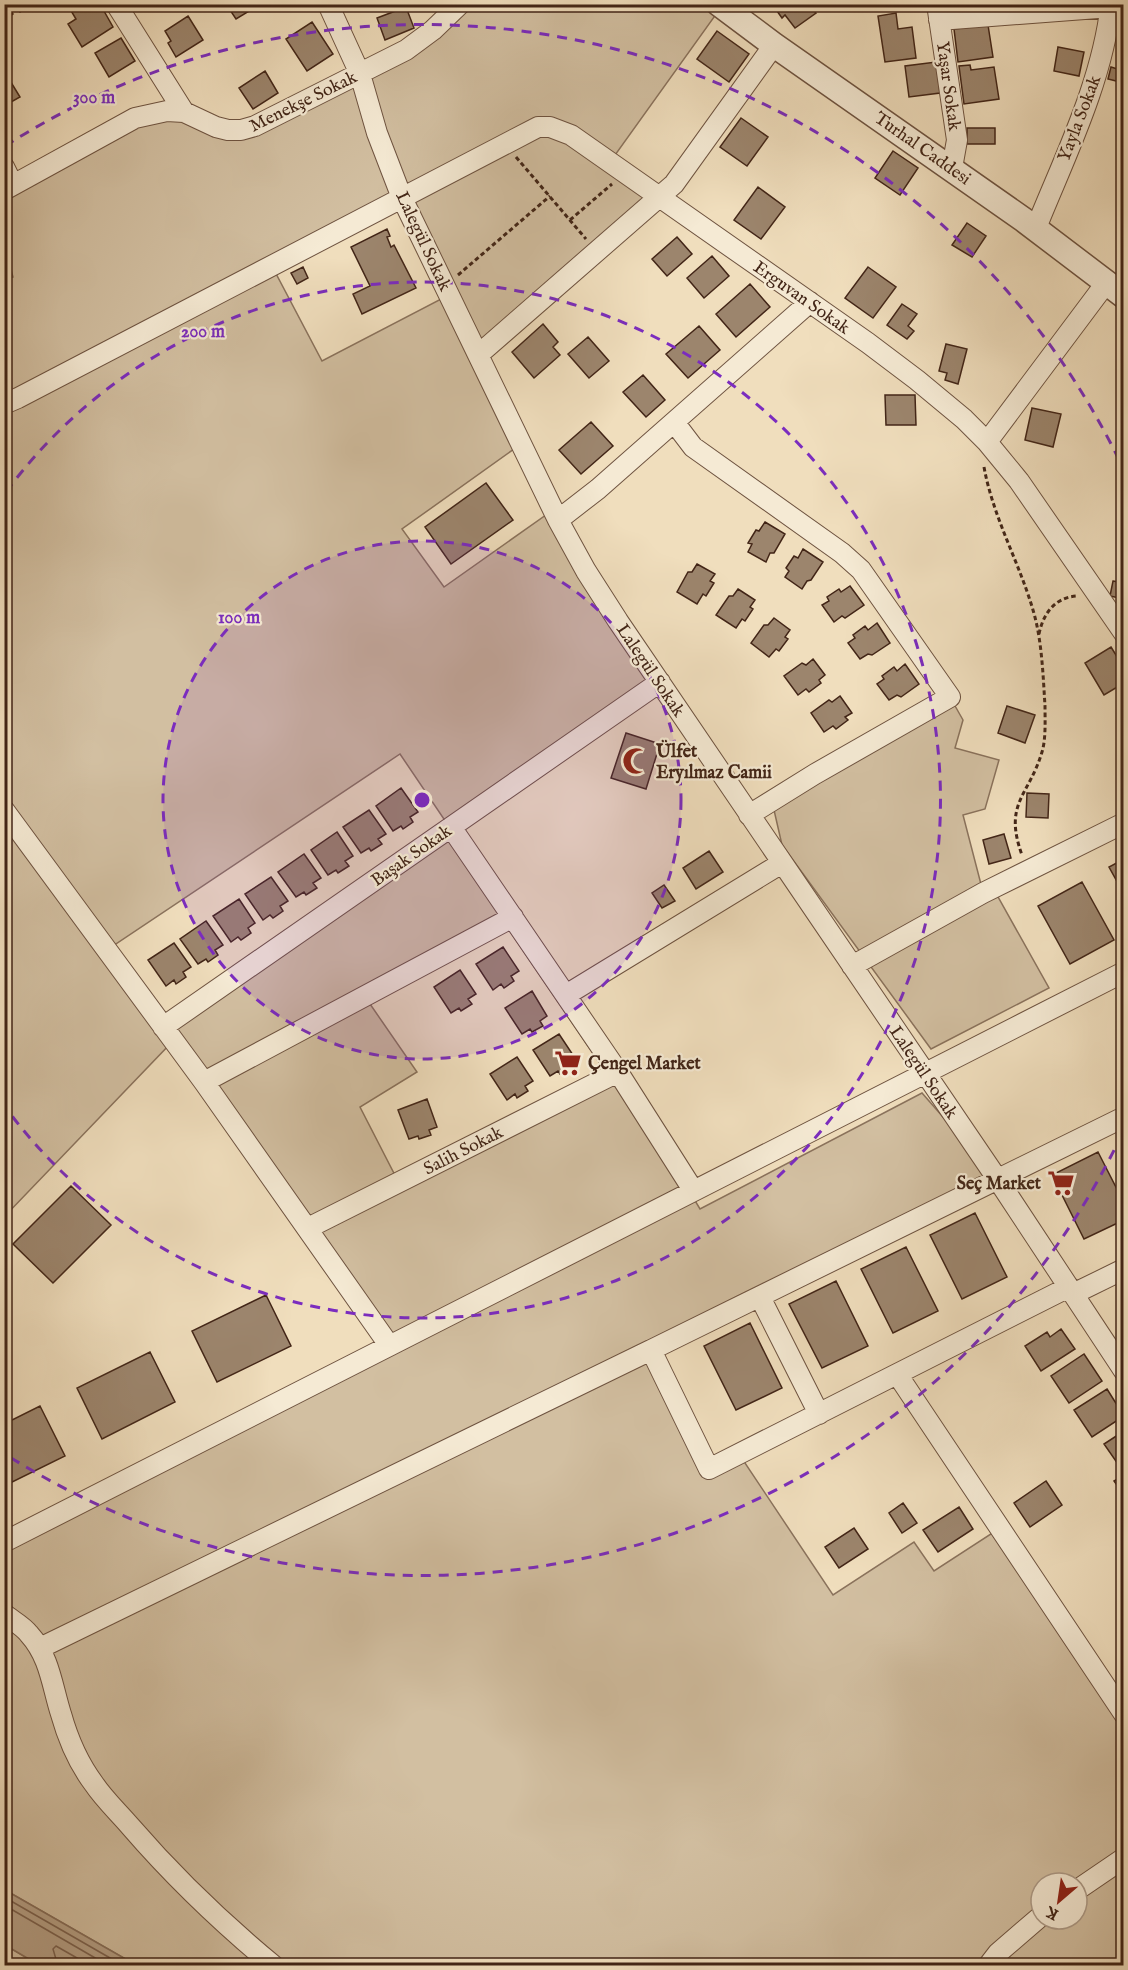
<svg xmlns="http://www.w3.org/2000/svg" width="1128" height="1970" font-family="'IM FELL English',serif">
<rect width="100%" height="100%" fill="#f0debd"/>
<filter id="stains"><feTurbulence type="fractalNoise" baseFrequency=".00333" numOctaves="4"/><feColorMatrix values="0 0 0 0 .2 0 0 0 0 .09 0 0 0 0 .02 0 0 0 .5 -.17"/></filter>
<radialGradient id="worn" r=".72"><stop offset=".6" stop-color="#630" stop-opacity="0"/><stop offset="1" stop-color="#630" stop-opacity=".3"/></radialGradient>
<path fill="#d2bfa1" stroke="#8a725c" stroke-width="1.5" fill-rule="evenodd" d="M460 5H719L722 6 610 162 660 197 478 355 521 444 402 529 444 587 553 510 660 682 451 827 618 1072 700 1209 922 1093 998 1180 651 1350 709 1468 739 1454 833 1595 914 1542 934 1571 1000 1528 1123 1714V1965H136L5 1890V1542L389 1345 173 1041 5 1216 4 280 13 277 5 248V190L151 114 228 130 360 74ZM402 198 449 295 322 361 272 266ZM400 754 446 822 162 1027 107 950ZM507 927 609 1077 399 1183 360 1107 417 1072 370 1004ZM1041 1883H1077V1919H1041Z
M950 697 963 720 955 748 999 760 985 809 963 815 983 892 993 888 1049 988 931 1049 782 845 774 810Z
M5 1945 39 1965H5Z"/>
<path fill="#b59f85" stroke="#876e59" stroke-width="1.5" d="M5 1890 136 1965H39L5 1945Z"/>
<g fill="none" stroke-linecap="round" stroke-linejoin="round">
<path stroke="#7c624e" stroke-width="1.5" d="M4 1897 124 1966
M4 1905 109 1966
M58 1966 53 1949 56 1946 91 1966"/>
</g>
<path fill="#9c856d" stroke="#422517" stroke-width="1.5" d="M4 4H8L13 14 4 20Z
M15 4H33L20 12Z
M67 4H95L96 7 100 4 113 27 82 47 68 24 76 19Z
M226 4H255L256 7 236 19Z
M772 4H809L816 13 795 28 785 15 782 18Z
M970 4H995V8L971 11Z
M406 7 414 28 385 40 377 18Z
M896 13 898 29 912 27 916 58 885 62 878 16Z
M188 16 203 40 176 57 168 43 171 41 165 31Z
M312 22 333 54 307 71 286 39Z
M988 25 993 57 958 62 954 29Z
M717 31 749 54 729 82 697 59Z
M121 38 135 61 109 77 95 53Z
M1058 47 1084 52 1079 76 1054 71Z
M936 62 940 93 909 97 905 66Z
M970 65 971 70 994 67 999 99 964 104 959 66Z
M1111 67 1124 71V83L1108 79Z
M265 71 278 93 253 109 239 88Z
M9 79 20 97 4 106V82Z
M741 118 768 137 747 166 720 147Z
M967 128H995V144H967Z
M893 151 918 168 900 195 875 178Z
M758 187 785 207 761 239 734 220Z
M967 223 986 236 972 257 952 245Z
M387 229 390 236 387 237 391 247 394 245 416 288 362 314 353 294 370 286 351 247Z
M677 237 692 254 667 276 652 259Z
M712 256 729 276 704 298 687 278Z
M303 267 308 278 297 284 291 273Z
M868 267 896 287 873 318 845 298Z
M750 284 770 307 736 337 716 314Z
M902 304 917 314 908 326 914 331 907 339 887 325Z
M543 324 558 342 553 347 560 355 534 378 512 352Z
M699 326 720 350 688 378 666 354Z
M588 337 609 361 589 378 568 354Z
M946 344 967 349 958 384 945 380 947 373 939 371Z
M643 375 665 400 646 417 623 392Z
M885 395H915L916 425H886Z
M1032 408 1061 414 1053 447 1025 440Z
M591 422 613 446 581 474 559 450Z
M486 483 513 520 451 564 425 527Z
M765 522 785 534 774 553H770L766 562 748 552 752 544 748 543 756 530 759 531Z
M803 549 823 562 811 580 807 581 802 589 785 577 789 571 786 568 794 556 798 558Z
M697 564 715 574 710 581 714 583 706 596 703 594 697 604 677 592 688 572H692Z
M1113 581 1124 583V599L1110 596Z
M850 586 864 605 845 618 842 616 834 622 822 605 829 601 827 597 839 589 841 592Z
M738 589 755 600 750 607 753 609 745 621 742 619 736 628 716 615 729 596H733Z
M774 618 790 630 785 637 788 639 779 651 776 649 769 657 751 643 764 625H768Z
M877 623 890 643 872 655 868 654 860 659 848 643 855 638 853 635 865 626 868 630Z
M1111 647 1124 668V683L1104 695 1085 663Z
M813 659 825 675 819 680 821 683 809 692 806 689 798 695 784 676 802 663 806 665Z
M905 664 919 684 901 697 897 695 889 700 877 684 884 679 882 676 894 667 897 671Z
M840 696 852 713 845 717 848 720 836 729 833 726 824 732 811 713 829 700 832 702Z
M1007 706 1035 715 1025 743 998 733Z
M626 733 660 744 646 789 611 778Z
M401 788 418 812 410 817 413 822 403 829 401 826 393 831 376 806Z
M1027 793 1049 794 1048 818 1026 817Z
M369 810 386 834 378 839 382 844 371 851 369 848 361 853 343 827Z
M337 832 353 856 345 861 349 866 338 873 336 870 328 875 311 850Z
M1004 834 1011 858 989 864 983 840Z
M709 851 723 872 696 889 683 868Z
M304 854 321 878 313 883 317 888 306 895 304 892 296 897 278 872Z
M1124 859V894L1109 867Z
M271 877 288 901 280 906 283 911 273 918 270 915 263 920 245 894Z
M1082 882 1114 940 1070 964 1038 906Z
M664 885 675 901 662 908 652 893Z
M239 899 255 923 248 928 251 933 241 940 238 937 231 942 213 916Z
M206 921 223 945 215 950 218 955 208 962 206 959 198 964 180 939Z
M174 943 191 967 183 972 186 977 176 984 174 980 166 986 148 960Z
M503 947 519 971 511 976 514 981 504 988 501 984 493 990 476 964Z
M460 970 476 994 468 999 472 1004 461 1011 459 1008 451 1013 434 987Z
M532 991 547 1016 540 1021 543 1026 532 1032 530 1029 522 1034 505 1008Z
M559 1034 575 1058 567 1063 570 1068 560 1074 558 1071 550 1076 533 1050Z
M517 1057 533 1081 525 1086 528 1091 517 1098 515 1094 507 1100 490 1074Z
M427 1099 437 1127 429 1130 431 1135 419 1139 418 1136 409 1139 398 1110Z
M1098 1152 1124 1203V1220L1084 1239 1052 1175Z
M71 1186 111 1225 53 1283 13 1244Z
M975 1213 1007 1277 962 1299 930 1235Z
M906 1247 938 1311 893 1333 861 1269Z
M836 1281 868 1346 822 1368 789 1304Z
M266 1295 291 1346 217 1382 192 1331Z
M750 1323 782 1388 736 1410 704 1346Z
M1061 1329 1075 1349 1041 1371 1025 1346 1047 1332 1050 1337Z
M150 1352 175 1402 102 1439 77 1388Z
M1084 1354 1102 1381 1069 1403 1051 1376Z
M1107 1389 1124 1416 1092 1437 1074 1410Z
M40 1406 65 1456 4 1486V1424Z
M1124 1431V1464L1120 1467 1104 1444Z
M1124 1475V1495L1114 1481Z
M1046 1481 1062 1505 1030 1527 1014 1503Z
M903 1503 917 1523 902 1533 889 1513Z
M959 1507 973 1529 938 1552 923 1530Z
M854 1528 868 1549 839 1568 825 1547Z"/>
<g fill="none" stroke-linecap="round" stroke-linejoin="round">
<defs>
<path id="minor" d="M116 4 184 112 216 127 228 130H241L255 126 406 50 433 30 460 4
M328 4 360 74 377 133 402 198 558 520 586 571 618 621 998 1180 1124 1371
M937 4 957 140 952 168
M939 20 1111 7
M4 167 13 185
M4 190 135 118 167 111 184 112
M1036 228C1065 156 1102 83 1111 4
M478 355 674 184 774 45
M4 404 18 398 538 127H550L571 135 868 343 917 380 964 419 987 442 1019 481 1124 633
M674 422 693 447 842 553 861 570 950 697 815 774 749 815
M987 442 1106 283
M558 520 598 489 810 302
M4 810 204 1082 389 1345
M451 827 618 1072 693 1190
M852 966 983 893 1124 823
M566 995 782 863
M163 1027 660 682
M204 1082 513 917
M308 1228 618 1072
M1069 1287 709 1469 651 1350 1124 1117
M1073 1294 1124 1269
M760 1297 819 1414
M897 1374 1124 1714
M4 1542 1124 972
M4 1614C13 1621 23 1626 29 1634 50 1657 52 1686 61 1714 68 1739 79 1764 94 1784 104 1799 118 1812 130 1826 174 1877 222 1923 274 1966
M40 1648 651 1350
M1077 1890 1124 1858
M988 1966 998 1953 1041 1916"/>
<path id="tertiary" d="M719 4 774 45 1024 220 1124 296"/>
</defs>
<use href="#minor" stroke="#6e5340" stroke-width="22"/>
<use href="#tertiary" stroke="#6e5340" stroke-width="27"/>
<path stroke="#422517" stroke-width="3" stroke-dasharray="4.5 3" stroke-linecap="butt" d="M516 157 586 239
M570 220 612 184
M458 275 550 196
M984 467C993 517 1019 562 1033 610 1042 640 1043 675 1045 706 1045 720 1046 739 1042 752 1029 796 1003 803 1022 855
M1039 634C1043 614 1055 597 1077 596"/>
<use href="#minor" stroke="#f5ead4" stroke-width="20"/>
<use href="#tertiary" stroke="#f5ead4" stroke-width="24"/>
</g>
<circle cx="422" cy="800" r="259" fill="#7b2cbf" fill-opacity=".12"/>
<g fill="none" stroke="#7b2cbf" stroke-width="3" stroke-dasharray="10 8">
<circle cx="422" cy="800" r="259"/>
<path d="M6 492A518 518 0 1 1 6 1108"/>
<path d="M1122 1134A776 776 0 0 1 5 1454M5 146A776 776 0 0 1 1122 466"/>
</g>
<defs>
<symbol id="mosque-bare" viewBox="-9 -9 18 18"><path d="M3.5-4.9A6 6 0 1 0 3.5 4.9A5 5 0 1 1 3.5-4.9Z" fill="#8f2418" stroke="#f5ead4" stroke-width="2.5" paint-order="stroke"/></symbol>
<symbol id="supermarket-bare" viewBox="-9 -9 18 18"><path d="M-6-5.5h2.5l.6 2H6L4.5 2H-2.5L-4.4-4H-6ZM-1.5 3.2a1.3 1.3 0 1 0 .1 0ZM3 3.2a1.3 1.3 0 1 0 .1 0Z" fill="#8f2418" stroke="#f5ead4" stroke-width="2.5" paint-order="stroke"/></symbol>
</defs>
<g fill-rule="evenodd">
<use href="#mosque-bare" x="617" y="742" width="38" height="38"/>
<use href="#supermarket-bare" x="549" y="1044" width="38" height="38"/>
<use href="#supermarket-bare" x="1042" y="1164" width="38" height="38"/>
</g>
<g text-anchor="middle" stroke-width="4.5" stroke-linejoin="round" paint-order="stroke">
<g font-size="18" fill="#422517" stroke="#f5ead4">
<text transform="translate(949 86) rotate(82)" y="6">Yaşar Sokak</text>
<text transform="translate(303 101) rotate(-26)" y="6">Menekşe Sokak</text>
<text transform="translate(1079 118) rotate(-69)" y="6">Yayla Sokak</text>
<text transform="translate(923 148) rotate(35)" y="6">Turhal Caddesi</text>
<text transform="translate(424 241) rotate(65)" y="6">Lalegül Sokak</text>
<text transform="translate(802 297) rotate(35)" y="6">Erguvan Sokak</text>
<text transform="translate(651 670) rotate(56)" y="6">Lalegül Sokak</text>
<text transform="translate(411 855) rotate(-35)" y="6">Başak Sokak</text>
<text transform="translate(924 1072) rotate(56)" y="6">Lalegül Sokak</text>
<text transform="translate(463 1150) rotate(-27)" y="6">Salih Sokak</text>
</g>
<g font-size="18" font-weight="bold" fill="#422517" stroke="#f5ead4" text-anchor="start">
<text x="656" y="757">Ülfet<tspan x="656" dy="21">Eryılmaz Camii</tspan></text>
<text x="588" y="1069">Çengel Market</text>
<text x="1041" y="1189" text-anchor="end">Seç Market</text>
</g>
</g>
<circle cx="422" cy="800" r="9" fill="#7b2cbf" stroke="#f5ead4" stroke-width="3"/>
<g font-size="18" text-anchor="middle" font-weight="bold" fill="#7b2cbf" stroke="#f5ead4" stroke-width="4.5" stroke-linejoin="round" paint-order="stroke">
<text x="94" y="103">300 m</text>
<text x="203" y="337">200 m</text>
<text x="239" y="623">100 m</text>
</g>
<rect width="1128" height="1970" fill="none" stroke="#f0debd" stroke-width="24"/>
<rect x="6" y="6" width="1116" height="1958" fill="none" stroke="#422517" stroke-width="3"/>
<rect x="12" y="12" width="1104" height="1946" fill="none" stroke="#422517" stroke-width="1.5"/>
<g transform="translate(1059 1901) rotate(209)"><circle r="28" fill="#f5ead4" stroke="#ad9b88" stroke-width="1.5"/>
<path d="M0-4.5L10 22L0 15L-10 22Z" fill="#8f2418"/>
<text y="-9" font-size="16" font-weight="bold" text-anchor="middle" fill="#422517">K</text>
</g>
<rect width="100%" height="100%" filter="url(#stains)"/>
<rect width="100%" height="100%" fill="url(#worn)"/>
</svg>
